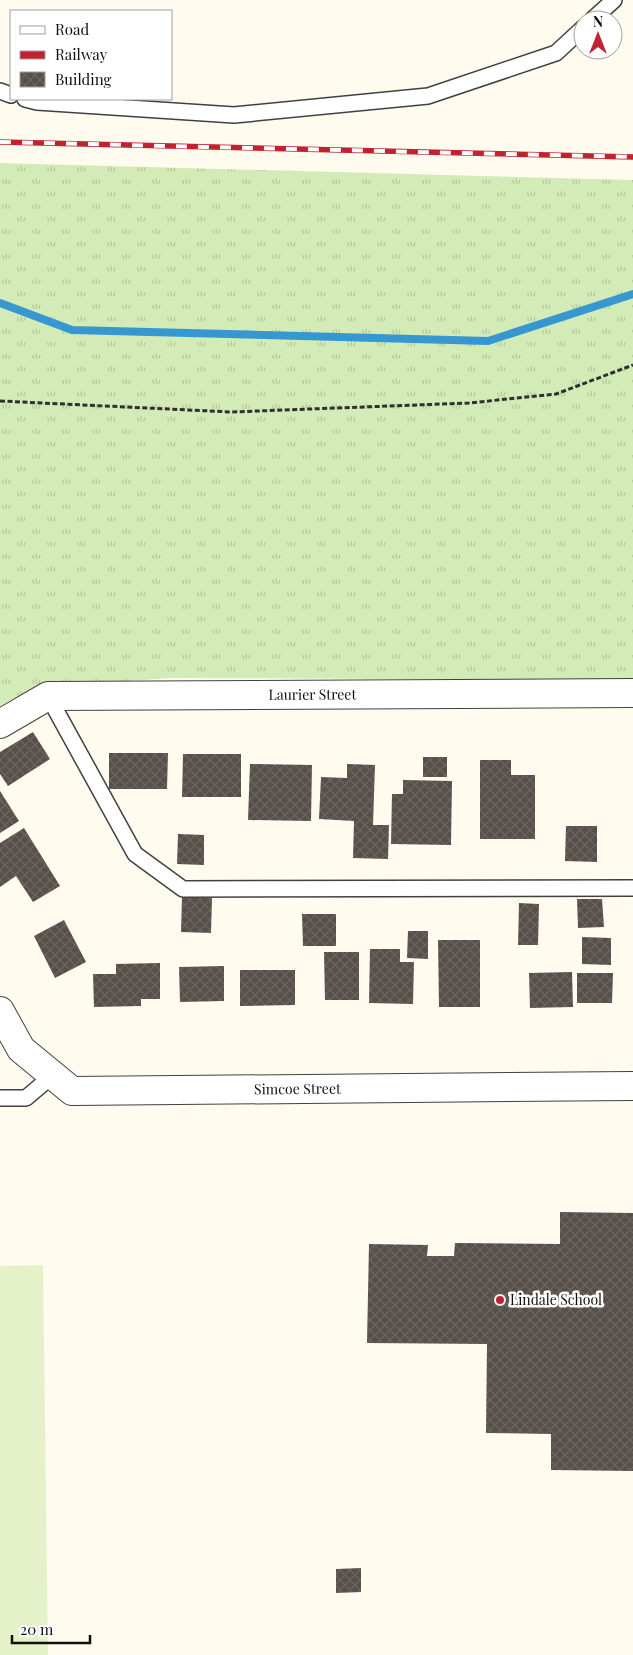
<svg xmlns="http://www.w3.org/2000/svg" width="633" height="1655" font-family="'Playfair Display',serif">
<defs>
<pattern id="grass-tufts" width="24" height="20" patternUnits="userSpaceOnUse" patternTransform="scale(1.25)"><rect width="24" height="20" fill="#d3ebb7"/><path d="M3 7l-1-3M5 7V3M7 7l1-3M15 17l-1-3M17 17v-4M19 17l1-3" fill="none" stroke="#b4c89c"/></pattern>
<pattern id="building-cross-hatch" width="8" height="8" patternUnits="userSpaceOnUse" patternTransform="scale(1.25)"><rect width="8" height="8" fill="#574f4a"/><path d="M0 0l8 8M0 8l8-8" fill="none" stroke="#6a6460"/></pattern>
</defs>
<rect width="100%" height="100%" fill="#fffbef"/>
<path fill="url(#grass-tufts)" d="M0 163 633 180V680L172 678 53 686 13 699 0 707Z"/>
<path fill="#e5f2c9" d="M43 1265 48 1655H0V1266Z"/>
<g fill="none" stroke-linecap="round" stroke-linejoin="round">
<path stroke="#3798d1" stroke-width="8" d="M0 303 72 330 488 341 633 294"/>
</g>
<path fill="url(#building-cross-hatch)" d="M33 732 50 759 8 786 0 774V752Z
M109 753H168L167 789H109Z
M183 754H241V797H182Z
M423 757H447V777H423Z
M480 760H511V775H535V839H480Z
M250 764 312 765 311 821 248 820Z
M347 764 375 765 373 825H389L388 859 353 858 354 821 319 819 321 777 347 778Z
M403 780 452 781 451 845 391 844 392 794H403Z
M0 791 19 821 0 833Z
M566 826H597V862L565 861Z
M24 828 60 886 33 902 16 876 0 887V843Z
M178 834 204 835V865L177 864Z
M182 897 212 898 211 933 181 932Z
M577 899H602L604 927 578 928Z
M519 903 539 904 538 945H518Z
M302 914H336V946H303Z
M64 920 86 962 55 978 34 936Z
M408 931H428V959L407 958Z
M582 937 611 938V965L582 964Z
M438 940H480V1007H439Z
M370 949H400V962H414L413 1004 369 1003Z
M324 952H359V1000H325Z
M160 963V999H141V1006L94 1007 93 974H116V964Z
M224 966V1001L180 1002 179 967Z
M240 970H295V1005L240 1006Z
M572 972 573 1007 530 1008 529 973Z
M577 973H613L612 1003H577Z
M560 1212 633 1213V1471L551 1470V1434L486 1433 487 1344 367 1343 369 1244 428 1245 427 1256H454L455 1243 560 1244Z
M361 1568V1592L336 1593V1569Z"/>
<g fill="none" stroke-linecap="round" stroke-linejoin="round">
<defs>
<path id="lane" d="M592 20 614 0
M0 91 11 95
M25 99 37 102 234 115 428 96 556 53 583 28
M48 696 135 854 183 889 633 888
M0 1098H26L53 1075"/>
<g id="street">
<path id="s1" d="M0 724 48 696 633 693"/>
<path id="s2" d="M0 1011 21 1049 72 1091 633 1086"/>
</g>
</defs>
<use href="#lane" stroke="#414141" stroke-width="18"/>
<use href="#street" stroke="#414141" stroke-width="30"/>
<path stroke="#303030" stroke-width="3" stroke-dasharray="5 2.5" stroke-linecap="butt" d="M0 401 231 412 469 403 556 394 633 365"/>
<use href="#lane" stroke="#fff" stroke-width="15"/>
<use href="#street" stroke="#fff" stroke-width="28"/>
<defs>
<path id="rail" d="M0 142 633 157"/>
</defs>
<use href="#rail" stroke="#c2222e" stroke-width="5.5"/>
<use href="#rail" stroke="#fff" stroke-width="4" stroke-dasharray="11" stroke-linecap="butt"/>
</g>
<circle fill="#c2222e" stroke="#fff" stroke-width="2" cx="500" cy="1300" r="5"/>
<g text-anchor="middle" stroke-width="5" stroke-linejoin="round" paint-order="stroke">
<g font-size="14" fill="#0e0e0e" stroke="#fff">
<text dy="5" stroke="none"><textPath href="#s1" startOffset="320">Laurier Street</textPath></text>
<text dy="5" stroke="none"><textPath href="#s2" startOffset="335">Simcoe Street</textPath></text>
</g>
<g font-size="14" fill="#0e0e0e" stroke="#fff" text-anchor="start">
<text x="510" y="1305">Lindale School</text>
</g>
</g>
<rect x="10" y="10" width="162" height="90" fill="#ffffff" stroke="#9f9f9f"/>
<rect x="20" y="26" width="25" height="8" fill="#ffffff" stroke="#9f9f9f"/>
<text x="55" y="35" font-size="15" fill="#0e0e0e">Road</text>
<rect x="20" y="51" width="25" height="8" fill="#c2222e" stroke="#9f9f9f"/>
<text x="55" y="60" font-size="15" fill="#0e0e0e">Railway</text>
<rect x="20" y="72" width="25" height="15" fill="url(#building-cross-hatch)" stroke="#9f9f9f"/>
<text x="55" y="85" font-size="15" fill="#0e0e0e">Building</text>
<g transform="translate(598 35)"><circle r="24" fill="#ffffff" stroke="#9f9f9f"/>
<path d="M0-4L9 19L0 12L-9 19Z" fill="#c2222e"/>
<text y="-8" font-size="14" font-weight="bold" text-anchor="middle" fill="#0e0e0e">N</text>
</g>
<path d="M12 1635v8h78v-8" fill="none" stroke="#0e0e0e" stroke-width="2.5"/>
<text x="20" y="1635" font-size="15" fill="#0e0e0e" stroke="#ffffff" stroke-width="4" paint-order="stroke">20 m</text>
</svg>
